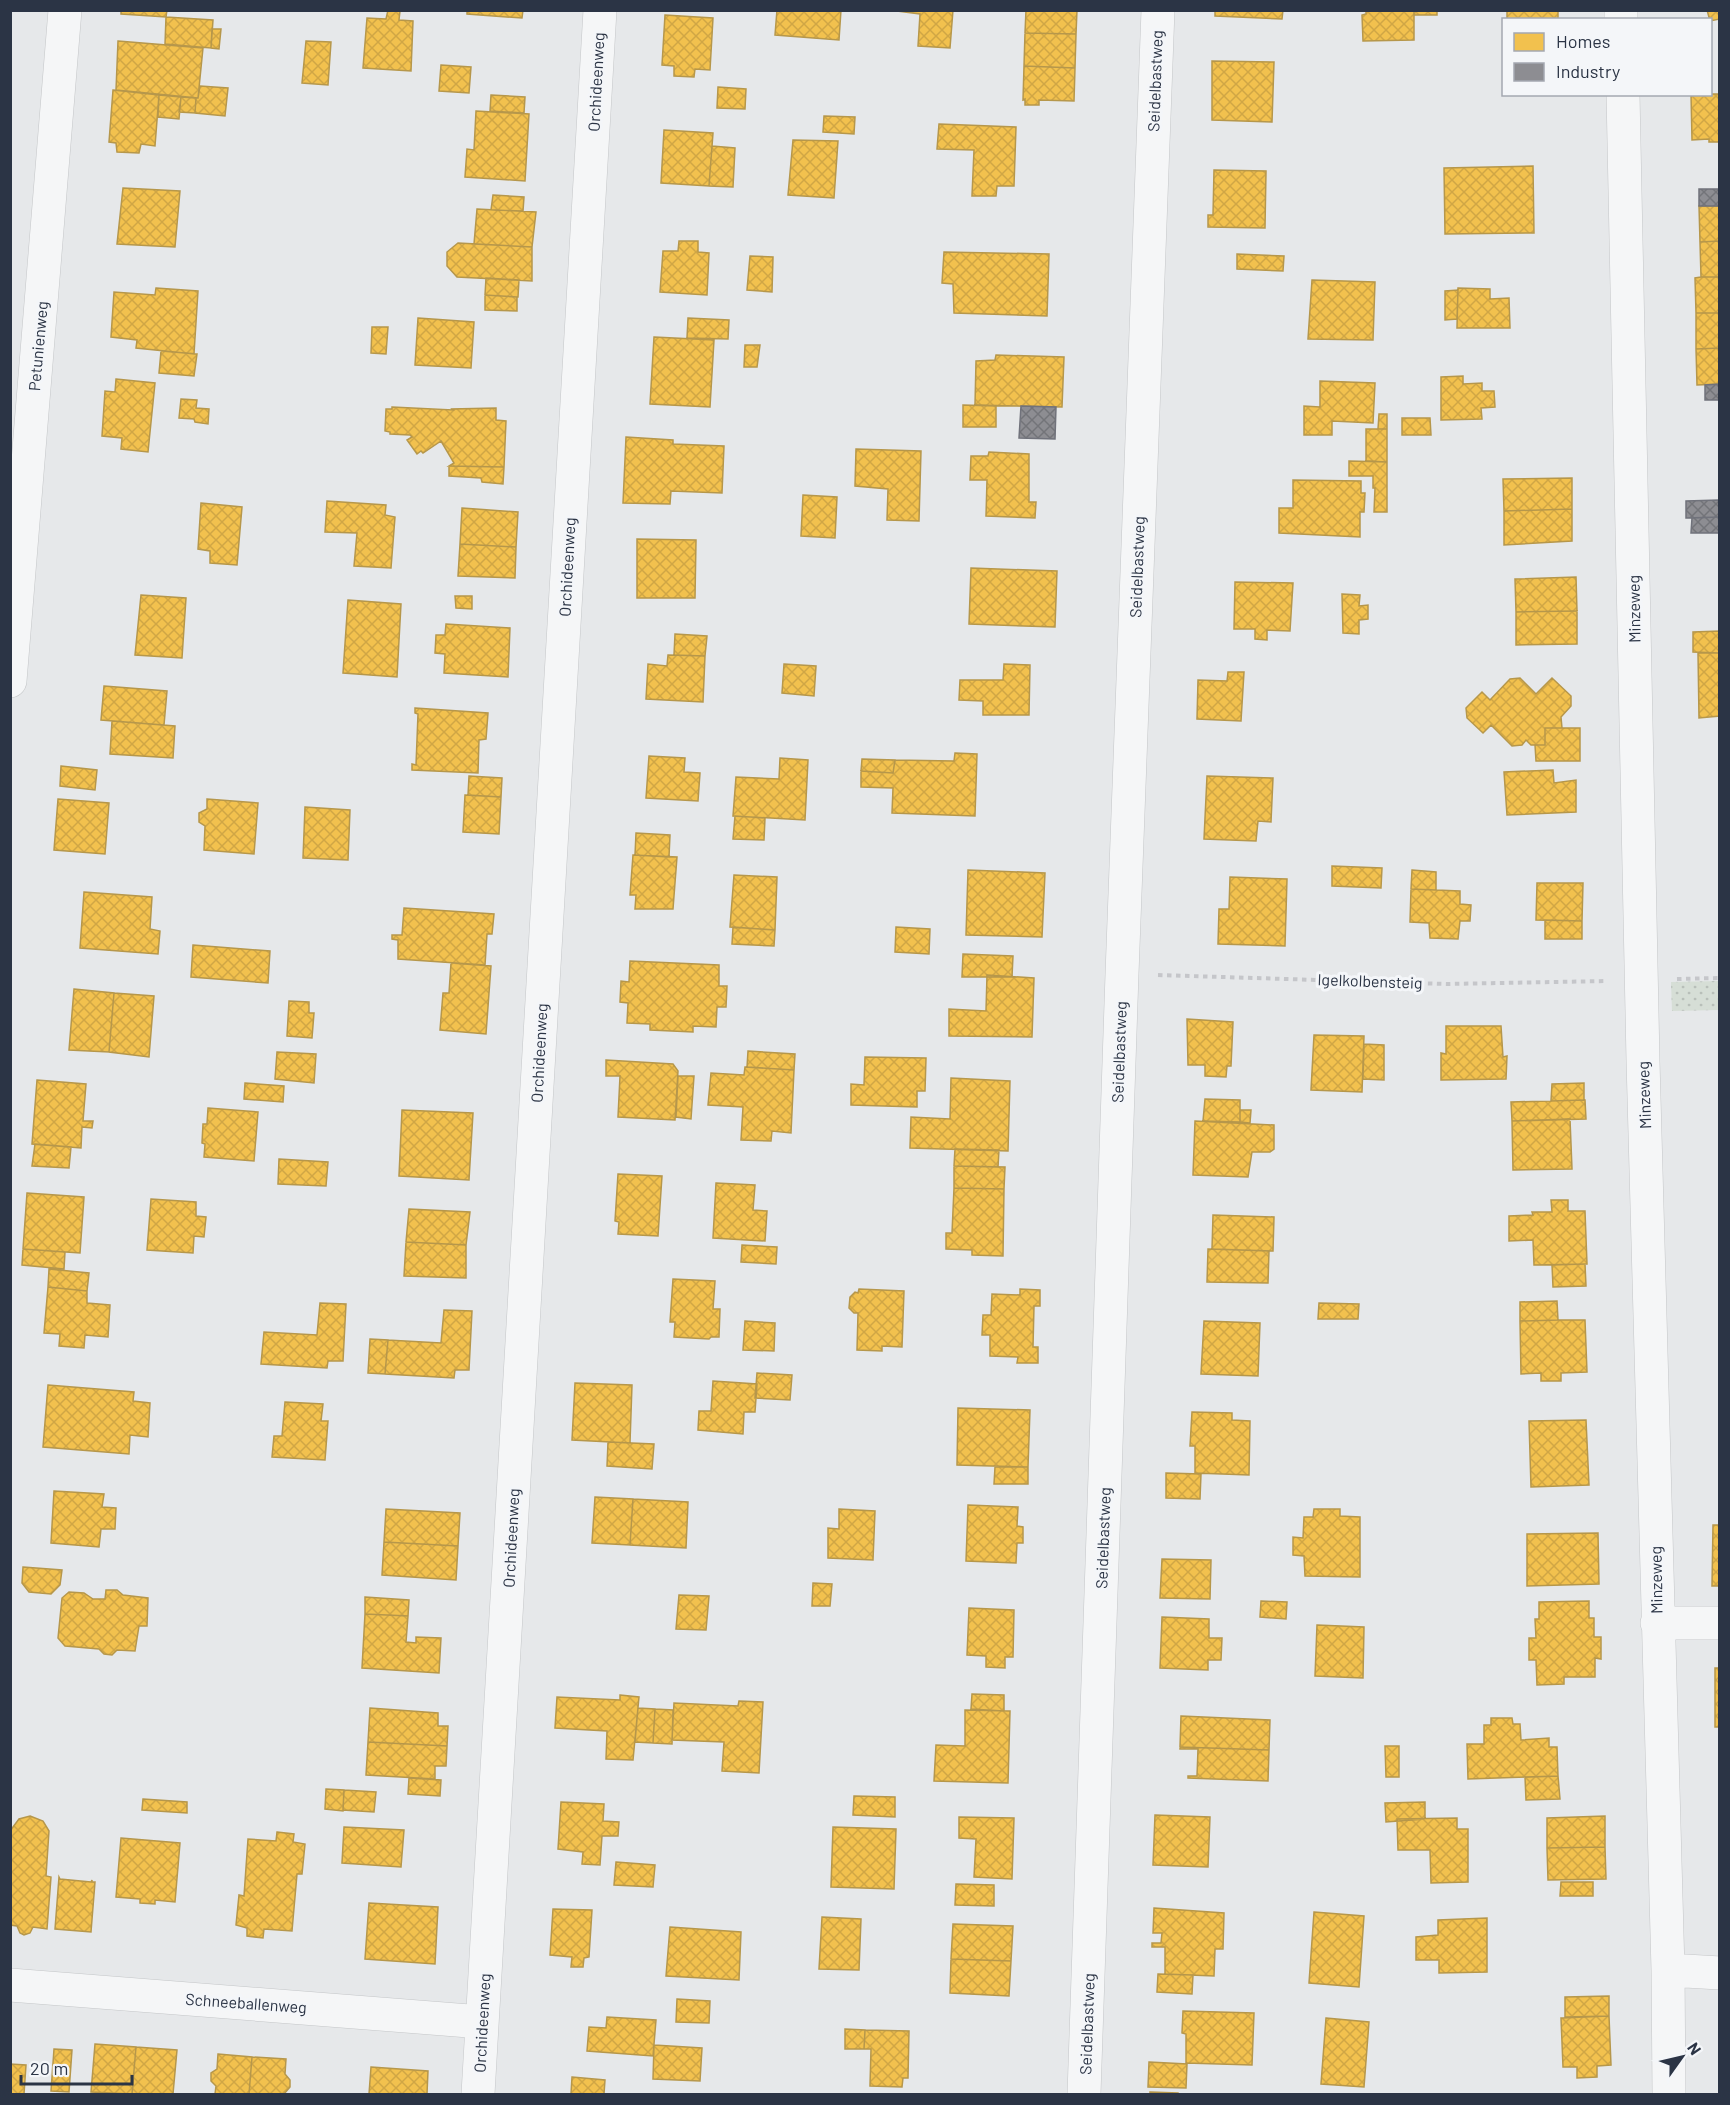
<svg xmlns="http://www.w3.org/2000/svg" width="1730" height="2105" font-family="Barlow,sans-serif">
<defs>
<pattern id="grass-dots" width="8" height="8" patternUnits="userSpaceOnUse" patternTransform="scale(1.5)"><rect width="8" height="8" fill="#d6ded6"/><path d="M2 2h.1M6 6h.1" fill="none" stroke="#b8bfb9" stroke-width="1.8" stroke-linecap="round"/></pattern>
<pattern id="homes-cross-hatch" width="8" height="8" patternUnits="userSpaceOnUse" patternTransform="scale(1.5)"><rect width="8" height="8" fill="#f2c14e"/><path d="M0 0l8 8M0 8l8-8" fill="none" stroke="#d0a645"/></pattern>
<pattern id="industry-cross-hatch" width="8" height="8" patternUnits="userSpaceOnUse" patternTransform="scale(1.5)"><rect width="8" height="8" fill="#8d8d92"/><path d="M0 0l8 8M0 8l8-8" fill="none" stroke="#737479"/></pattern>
</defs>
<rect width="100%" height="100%" fill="#e6e8ea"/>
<path fill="url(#grass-dots)" d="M1719 981V1010L1672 1011 1671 982Z"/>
<path fill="url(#homes-cross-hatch)" stroke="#b6974b" stroke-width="1.5" d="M121 10H167L166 17 121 14Z
M388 10 400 11 399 20 413 21 411 71 363 68 367 18 386 19Z
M467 10H523L522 18 467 14Z
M777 10H841L839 40 775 35Z
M889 10H953L950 48 918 46 920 14Z
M1026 10H1077L1076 34 1025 33Z
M1215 10H1283L1282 19 1215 16Z
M1366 10H1414V40L1363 41 1362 15 1366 14Z
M1414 10H1437V15H1414Z
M1507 10H1558V20H1507Z
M1707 10H1720V19L1710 21Z
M665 15 713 18 710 70 695 69 694 77 674 76V66L662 65Z
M166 17 213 20 211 48 165 44Z
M212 29H221L219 49 211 48Z
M1025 33 1076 34 1075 68 1024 66Z
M118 41 203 48 198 98 116 90Z
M306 41 331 42 328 85 302 83Z
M1212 61 1274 62 1272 122 1212 120Z
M441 65 471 67 469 93 439 91Z
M1024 66 1075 68 1074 101 1039 100V105H1025V99L1023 100Z
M200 86 228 88 225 116 195 113 196 98H198Z
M718 87 746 89 745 109 717 108Z
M113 90 159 95 155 146 141 144 139 153 117 152 116 143 109 142Z
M1691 94H1720V142H1709V139L1692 140Z
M159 95 181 97 179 119 158 117Z
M491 95 525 97 524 113 490 111Z
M181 97 196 98 195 113 179 112Z
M476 111 529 114 525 181 465 177 467 149 474 150Z
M824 116 855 117 854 134 823 132Z
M939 124 1016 127 1014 186H997L996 196H972L974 150 937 149Z
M664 130 713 133 709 186 661 183Z
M793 140 838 141 834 198 788 195Z
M712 146 735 148 733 187 709 186Z
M1533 166 1534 233 1445 234 1444 168Z
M1214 170 1266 171 1265 228 1208 227V215H1213Z
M123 188 180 191 175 247 117 244Z
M493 195 524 197 523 211 491 210Z
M1699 206H1720V241L1700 242Z
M477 209 536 212 532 247 474 244Z
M679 241H698V252L709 253 707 295 660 292 663 251H678Z
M1720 241V277H1701L1700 242Z
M458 243 532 247V281L457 277 447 266V252Z
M944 252 1049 254 1047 316 954 313 953 284 942 283Z
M1237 254 1284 256 1283 271 1237 269Z
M750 256 773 257 772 292 747 290Z
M1701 277H1720V313H1696L1695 278Z
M486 278 519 280 518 297 485 295Z
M1312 280 1375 282 1373 340 1308 339Z
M156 288 198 291 194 354 136 348 137 340 111 337 114 292 155 295Z
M1458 288 1490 289V299L1509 298 1510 328H1457Z
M1458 290 1457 319 1445 320V291Z
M485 295 517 297V311L485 310Z
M1696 313H1720V348L1696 349Z
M418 318 474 322 471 368 415 365Z
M688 318 729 320 728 339 687 338Z
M372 327H388L386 354 371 353Z
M654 337 714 340 710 407 650 404Z
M745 345H760L757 367H744Z
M1720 348V384L1697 385 1696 349Z
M161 351 197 354 194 376 159 373Z
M996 355 1064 357 1062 407 975 405 976 361 995 360Z
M1463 376V384L1482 383V391H1494L1495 407 1481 408 1482 419 1441 420V377Z
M116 379 155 383 148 452 121 449 122 438 102 436 105 391 115 392Z
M1320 381 1375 383 1373 423 1332 421V435H1304V406L1320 407Z
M181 399 197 400 196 408 209 409 208 424 195 422 194 419 179 418Z
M963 405 996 406V427H963Z
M392 407 453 410 452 409 496 408V420L506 421 504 467 449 466 454 463 441 441 423 453 421 451 417 454 407 440 412 437 410 435 390 434V432L385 431 386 409H392Z
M1379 414H1387V429H1378Z
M1402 418H1430L1431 435H1402Z
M1366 429H1387V462L1366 461Z
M626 437 673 440V444L724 446 722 493 671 491 670 504 623 503Z
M856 449 921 451 919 521 887 520 888 489 855 486Z
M989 452 1029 454V502H1036L1035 518 986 516 987 480H970L971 456H988Z
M1349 461 1387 462V512H1374L1375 488H1373V476H1349Z
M449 466 504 467 503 484 482 482 481 478 449 476Z
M1572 478V509L1504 511 1503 479Z
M1293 480 1361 481V493H1365L1364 512H1360V537L1279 533V508H1293Z
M803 495 837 497 835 538 801 536Z
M327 501 386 505 385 515 395 517 391 568 354 566 357 533 325 532Z
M201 503 242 507 237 565 210 563V551L198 549Z
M462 508 518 512 516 547 460 544Z
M1572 509V541L1504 545V511Z
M637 539 696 540 695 598H637Z
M460 544 516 547 515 578 458 576Z
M971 568 1057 571 1055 627 969 624Z
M1576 577 1577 611 1516 612 1515 579Z
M1235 582 1293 583 1290 631 1267 630V640L1255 639V629H1234Z
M1342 594 1360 595 1359 606 1368 605V619L1359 620V634L1343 633Z
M141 595 186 598 182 658 135 655Z
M455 596H472V609L456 608Z
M348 600 401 604 397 677 343 673Z
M1577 611V644L1516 645V612Z
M446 624 510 628 508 677 444 673 445 654 435 653 436 635H445Z
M1720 631V653L1693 652V632Z
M675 634 707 636 705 656 674 655Z
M1698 653H1720V716L1699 718Z
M668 655 705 656 703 702 646 699 648 664 667 666Z
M784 664 816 666 814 696 782 693Z
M1004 664 1030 665 1029 715H983V701L959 700 960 680H1003Z
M1228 672H1244L1241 721 1197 719 1198 680 1227 681Z
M1520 678 1536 694 1552 678 1571 696V706L1561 717 1562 728H1545V745H1531L1526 740 1522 745 1512 746 1491 725 1483 733 1467 718 1466 708 1482 692 1490 700 1510 679Z
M104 686 167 691 164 725 101 720Z
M415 708 488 713 486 739 479 740 478 773 412 770V764L416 765 418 714 415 713Z
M112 721 175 726 173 758 110 754Z
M1545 728H1580V761H1536L1535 745H1545Z
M955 753 977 754 975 816 892 813 893 788 861 787V771L893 773 895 760 954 761Z
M649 756 685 758 684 772 700 773 698 801 646 798Z
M780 758 808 760 805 820 733 816 736 777 779 779Z
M862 759 895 760 893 773 861 771Z
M61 766 97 770 95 790 60 786Z
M1553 770 1554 783 1576 780V812L1507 815 1504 772Z
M469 776 502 778 501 797 468 795Z
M1207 776 1273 778 1271 822 1258 821 1256 841 1204 839Z
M465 795 501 797 499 834 463 832Z
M58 799 109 803 105 854 54 850Z
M207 799 258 803 254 854 204 850 205 826 199 822V813L207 809Z
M305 807 350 810 348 860 303 858Z
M735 816 765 818 764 840 733 839Z
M636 833 670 835 669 857 635 855Z
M633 855 677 857 673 909H635L636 895H630Z
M1332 866 1382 868 1381 888 1332 886Z
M968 870 1045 873 1042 937 966 935Z
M1412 870 1436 872V890L1411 889Z
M734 875 777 877 775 930 730 927Z
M1230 877 1287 879 1285 946 1218 944 1219 909H1229Z
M1537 883H1583L1582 921 1536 920Z
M1411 889 1460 891V904L1471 905 1470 921H1460L1458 939 1430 938 1429 923 1410 922Z
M84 892 152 897 150 929 160 931 158 954 80 948Z
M404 908 494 914 492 934H487L485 965 398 959V940L392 939V935H402Z
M1545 920 1582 921V939H1545Z
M733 927 775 930 774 946 732 944Z
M896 927 930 929 929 954 895 952Z
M193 945 270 951 268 983 191 977Z
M963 954 1013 956 1012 977H962Z
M630 961 719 965V986H727L726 1007H717L716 1027 693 1026V1032L650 1030V1024L627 1023 628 1003 620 1002 621 981 629 982Z
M451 963 491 966 486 1034 440 1030 443 993H449Z
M987 975 1034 978 1032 1037 949 1036V1009L986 1011Z
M74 989 114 993 109 1052 69 1050Z
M114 993 154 996 149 1057 109 1052Z
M289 1001 309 1002V1013H314L312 1038 287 1036Z
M1187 1019 1233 1022 1231 1066H1227L1226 1077 1205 1076V1065H1188Z
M1446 1026H1501L1503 1057 1507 1056 1506 1079 1441 1080V1053L1446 1054Z
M1314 1035 1364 1036 1362 1092 1311 1090Z
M1364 1044 1384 1045V1080L1363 1079Z
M748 1051 795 1054 794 1070 747 1067Z
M277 1052 316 1054 314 1083 275 1079Z
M865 1057 926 1058 925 1091H917V1107L851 1105V1084L864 1085Z
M606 1060 673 1064 678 1071 675 1120 618 1117 620 1076H606Z
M745 1067 794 1070 791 1133 772 1131 771 1141 741 1140 743 1107 708 1105 711 1073 744 1075Z
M678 1076H694L691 1119 676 1117Z
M951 1078 1010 1081 1008 1151 910 1148 911 1117 950 1119Z
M37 1080 86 1084 83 1121H93L92 1128 82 1127 81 1148 32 1144Z
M245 1083 284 1086 283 1102 244 1099Z
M1584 1083V1100L1551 1101 1552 1084Z
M1205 1099 1240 1100V1122L1203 1121Z
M1585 1100 1586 1119 1512 1121 1511 1102Z
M208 1108 258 1112 254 1161 204 1157 205 1144 202 1143 203 1124H207Z
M402 1110 473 1113 469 1180 399 1176Z
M1240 1110H1251L1250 1123 1240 1122Z
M1570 1119 1572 1169 1513 1170 1512 1121Z
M1195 1121 1274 1125V1149L1270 1152H1252L1248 1177 1193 1175Z
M35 1144 71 1147 69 1168 32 1166Z
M955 1149 999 1150 998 1167 954 1166Z
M279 1159 328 1162 326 1186 278 1184Z
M954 1166 1005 1167 1004 1189 954 1188Z
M618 1174 662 1176 658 1236 618 1234 619 1222 615 1221Z
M716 1183 755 1185 753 1210 767 1211 765 1241 713 1238Z
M954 1188 1004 1189 1003 1256 972 1255V1250L946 1249V1233H952Z
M27 1193 84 1197 80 1253 23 1249Z
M151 1199 196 1202V1216L206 1217 204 1237 194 1236 193 1253 147 1250Z
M1551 1200H1568V1211H1585L1587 1264 1534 1265 1533 1240 1509 1241V1216L1533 1215 1532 1212H1552Z
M409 1209 470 1212 466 1245 406 1242Z
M1213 1215 1274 1217 1273 1251 1212 1249Z
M406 1242 466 1245V1278L404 1276Z
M742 1245 777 1247 776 1264 741 1262Z
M23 1249 65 1252 64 1269 22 1265Z
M1208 1249 1269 1251 1268 1283 1207 1282Z
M1585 1264 1586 1286 1553 1287 1552 1265Z
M49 1269 89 1273 87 1291 48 1287Z
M673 1279 715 1281 713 1309H720L719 1337H711L709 1339 674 1337 675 1322H670Z
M48 1287 87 1291V1303L110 1305 108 1337 85 1335 84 1348 59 1346 60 1334 44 1333Z
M859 1289 904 1291 902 1347 882 1346V1351L857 1350 858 1313H854L849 1308 850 1297 855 1292 858 1293Z
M1020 1289 1040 1290V1306H1034L1033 1347H1038V1363H1017L1018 1357 990 1356V1335H982L983 1315H991L992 1294 1020 1295Z
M1557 1301 1558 1320 1520 1321V1302Z
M320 1303 346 1304 343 1361H328L327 1368 261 1364 264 1332 317 1335Z
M1319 1303 1359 1304 1358 1319H1318Z
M444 1310 472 1311 469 1370H455L454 1378 385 1374 388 1340 441 1343Z
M1558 1320H1585L1587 1372 1561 1373V1381H1541V1373L1521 1374 1520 1321Z
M745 1321 775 1323 774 1351 743 1350Z
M1204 1321 1260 1323 1258 1376 1201 1374Z
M370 1339 388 1340 385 1374 368 1373Z
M757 1373 792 1375 790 1400 755 1398Z
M713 1381 757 1384 755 1412H744L743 1434 698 1430 699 1411H711Z
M575 1383 632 1385 630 1443 572 1440Z
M48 1385 134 1392 133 1401 150 1403 148 1437 130 1435 129 1454 43 1447Z
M285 1402 323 1404 321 1421H328L325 1460 272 1457 274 1436H282Z
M958 1408 1030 1410 1028 1467 957 1465Z
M1192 1412 1232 1413V1420L1250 1421 1249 1475 1195 1473V1446H1190Z
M1586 1420 1589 1485 1531 1487 1529 1421Z
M608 1442 654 1444 652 1469 607 1466Z
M995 1467H1028V1484H994Z
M1166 1473 1201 1474 1200 1499 1166 1498Z
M54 1491 104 1494 102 1507 116 1508 115 1529H101L99 1547 51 1543Z
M595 1497 633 1499 630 1545 592 1543Z
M633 1499 688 1502 686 1548 630 1545Z
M968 1505 1018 1507 1017 1526 1023 1527V1543H1017L1016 1563 966 1561Z
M386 1509 460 1513 458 1546 384 1542Z
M839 1509 875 1511 873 1560 828 1558V1528L839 1529Z
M1314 1509H1340V1516L1360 1517V1577L1305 1576 1304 1556 1293 1555V1537L1303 1538 1304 1517H1313Z
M1713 1525H1720V1586H1712Z
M1598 1533 1599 1584 1527 1586V1534Z
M384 1542 458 1546 456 1580 382 1575Z
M1162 1559 1211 1560 1210 1599 1160 1598Z
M23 1567 62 1570 60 1585 51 1594 29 1592 22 1583Z
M813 1583 832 1584 830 1606H812Z
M106 1590H117L123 1595 148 1598 147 1626H139L135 1651 117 1650 112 1655 104 1654 99 1649 65 1646 58 1638 62 1598 69 1592 84 1593 93 1599H105Z
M679 1595 709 1596 706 1630 676 1629Z
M365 1597 409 1600 408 1616 365 1614Z
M1261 1601 1287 1602 1286 1619 1260 1617Z
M1589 1601V1618H1594V1637H1601V1659L1595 1658V1677H1564V1684L1537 1685 1536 1660H1529V1638H1536L1535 1619H1539V1602Z
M969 1608 1014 1610 1013 1657H1005V1668L986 1667V1656L967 1655Z
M365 1614 408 1616 406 1642 416 1643V1637L441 1638 439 1673 362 1668Z
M1162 1617 1209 1619V1638H1222L1221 1660H1208V1670L1160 1668Z
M1317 1625 1364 1627 1363 1678 1315 1676Z
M1715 1668H1720V1727H1715Z
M972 1694 1004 1695V1711L971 1709Z
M620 1695 639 1697 633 1760 606 1759 607 1731 555 1728 557 1697 620 1700Z
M739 1701 763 1702 759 1773 722 1771 724 1742 672 1740 674 1703 738 1706Z
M370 1708 438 1713V1726H448L447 1746 368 1742Z
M638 1708 655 1709 653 1743 635 1742Z
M655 1709 673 1710 672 1744 653 1743Z
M965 1710 1010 1711 1008 1783 934 1781 936 1745 965 1746Z
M1181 1716 1270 1720 1269 1750 1180 1747Z
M1491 1718H1512L1513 1724H1520L1521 1740 1549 1738V1747H1557L1558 1776 1468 1779 1467 1744H1484V1725H1491Z
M368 1742 447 1746 446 1766H435V1779L366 1775Z
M1385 1746H1399V1777H1386Z
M1180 1747 1269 1750 1268 1781 1188 1778V1776H1197L1198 1749H1180Z
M1558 1776 1560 1799 1526 1800 1525 1777Z
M409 1778 441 1780 440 1796 408 1794Z
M326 1789 344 1790 343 1811 325 1809Z
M344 1790 376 1792 374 1812 343 1810Z
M854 1796 895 1797V1817L853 1815Z
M143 1799 187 1802V1813L142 1810Z
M561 1802 604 1804 603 1821 619 1822 618 1836H602L600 1865 582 1864 583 1852 558 1849Z
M1425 1802V1819L1386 1822 1385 1803Z
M1155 1815 1210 1817 1208 1867 1153 1865Z
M30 1816 43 1821 49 1831 46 1876 51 1877 47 1929 33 1927 30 1933 24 1935 20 1933 17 1926 10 1925V1831L19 1819Z
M1605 1816V1847L1547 1848V1818Z
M959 1817 1014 1818 1012 1879 974 1877 976 1839 959 1838Z
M1457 1818V1829H1468V1882L1431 1883 1430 1850H1398L1397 1819Z
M344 1827 404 1830 401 1867 342 1863Z
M833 1827 896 1829 894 1889 831 1887Z
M277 1832 294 1834 293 1842 305 1844 302 1874H297L292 1931 264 1929 263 1938 247 1936V1928L236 1925 239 1895 244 1896 248 1839 276 1841Z
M121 1838 180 1843 175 1902 155 1900V1904L140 1903V1899L116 1897Z
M1605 1847 1606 1879 1548 1880 1547 1848Z
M616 1862 655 1865 653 1887 614 1885Z
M59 1877 60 1879 91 1882 92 1880V1882H95L91 1932 55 1929Z
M1561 1882H1593V1896H1560Z
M956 1884 994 1885V1906L955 1905Z
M369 1903 438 1907 435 1964 365 1959Z
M1154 1908 1224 1913 1223 1949H1215L1214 1976 1165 1974V1947H1152V1943H1161L1162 1933H1153Z
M553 1909 592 1910 589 1957 584 1958 583 1967H571L572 1957 550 1955Z
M1314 1912 1364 1916 1359 1987 1309 1983Z
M822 1917 861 1919 859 1970 819 1969Z
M1487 1918V1972L1439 1973V1960H1416V1937L1438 1935V1920Z
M953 1924 1013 1926 1011 1961 951 1959Z
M670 1927 741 1932 739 1980 666 1976Z
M951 1959 1011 1961 1009 1996 950 1993Z
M1158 1974 1193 1975 1192 1994 1157 1992Z
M1609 1996V2016L1565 2017V1997Z
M677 1999 710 2001 709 2023 676 2022Z
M1183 2011 1254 2013 1252 2065 1186 2063V2034L1182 2033Z
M1609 2016 1611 2065 1597 2066V2077L1577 2078V2067H1563L1561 2018Z
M607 2017 656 2020 653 2056 587 2051 589 2027 606 2028Z
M1326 2018 1369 2022 1364 2087 1321 2084Z
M845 2029 865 2030 864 2049H845Z
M865 2030 909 2031 908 2078H903L902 2087 870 2086 871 2049H864Z
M95 2044 136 2047 132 2094 91 2092Z
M654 2045 702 2048 700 2081 653 2079Z
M136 2047 177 2050 173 2094H132Z
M54 2049 72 2050 69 2092 51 2091Z
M218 2054 252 2057 249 2094H215L216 2086 211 2081V2073L217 2069Z
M252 2057 286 2059 285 2074 290 2080V2087L284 2094H249Z
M1149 2062 1187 2064 1186 2088 1148 2087Z
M10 2064 26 2065 24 2094H10Z
M371 2067 428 2071 427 2094H369Z
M572 2077 605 2080 604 2094H571Z
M1150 2092 1178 2093V2094H1150Z"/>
<path fill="url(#industry-cross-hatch)" stroke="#70727b" stroke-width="1.5" d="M1699 189H1720V206H1699Z
M1720 384V400H1705V385Z
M1021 406 1056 407 1055 439 1019 438Z
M1719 500 1720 517 1686 518V501Z
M1720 517V533H1691L1692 518Z"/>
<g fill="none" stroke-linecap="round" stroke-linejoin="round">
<defs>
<path id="street" d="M1621 10V20
M1623 94 1643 1061 1668 1970 1669 2094
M10 681 65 10
M1657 1623H1720
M1668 1970 1720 1973
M10 1985 482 2022
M478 2094 600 10
M1084 2094 1122 974 1158 10"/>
</defs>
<use href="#street" stroke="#c4c6c8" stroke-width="34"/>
<path stroke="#c5c6ca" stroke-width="4" stroke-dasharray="4.5 4.5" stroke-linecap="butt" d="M1158 975 1446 984 1607 981
M1677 979 1720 978"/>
<use href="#street" stroke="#f5f6f7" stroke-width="33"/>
</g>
<g text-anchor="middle" stroke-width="6" stroke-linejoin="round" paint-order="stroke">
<g font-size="16" fill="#2b3445" stroke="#f4f6f9">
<text transform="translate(1155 81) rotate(-88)" y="6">Seidelbastweg</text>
<text transform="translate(596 82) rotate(-87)" y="6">Orchideenweg</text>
<text transform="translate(38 346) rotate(-85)" y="6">Petunienweg</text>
<text transform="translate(567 567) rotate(-87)" y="6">Orchideenweg</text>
<text transform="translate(1137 567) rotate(-88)" y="6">Seidelbastweg</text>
<text transform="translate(1634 609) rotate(-91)" y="6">Minzeweg</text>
<text transform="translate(1370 981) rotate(2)" y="6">Igelkolbensteig</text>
<text transform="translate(1119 1052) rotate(-88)" y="6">Seidelbastweg</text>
<text transform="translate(539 1053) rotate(-87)" y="6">Orchideenweg</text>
<text transform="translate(1644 1095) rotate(-92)" y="6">Minzeweg</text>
<text transform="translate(511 1538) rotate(-87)" y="6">Orchideenweg</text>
<text transform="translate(1103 1538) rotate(-88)" y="6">Seidelbastweg</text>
<text transform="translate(1656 1580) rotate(-91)" y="6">Minzeweg</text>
<text transform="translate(246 2003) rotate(4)" y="6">Schneeballenweg</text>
<text transform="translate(482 2023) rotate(-87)" y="6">Orchideenweg</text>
<text transform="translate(1087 2024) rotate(-88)" y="6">Seidelbastweg</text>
</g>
</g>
<rect width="1730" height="2105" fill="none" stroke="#2b3445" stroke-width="24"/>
<rect x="1502" y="18" width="210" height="78" fill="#f4f6f9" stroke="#a4a8b1" stroke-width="1.5"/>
<rect x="1514" y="33" width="30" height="18" fill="#f2c14e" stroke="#a4a8b1" stroke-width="1.5"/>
<text x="1556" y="48" font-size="18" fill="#2b3445">Homes</text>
<rect x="1514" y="63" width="30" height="18" fill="#8d8d92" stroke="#a4a8b1" stroke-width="1.5"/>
<text x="1556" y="78" font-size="18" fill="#2b3445">Industry</text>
<g transform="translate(1682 2057) rotate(56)" stroke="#f4f6f9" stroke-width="4.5" paint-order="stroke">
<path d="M0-4.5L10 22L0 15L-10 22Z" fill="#2b3445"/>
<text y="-9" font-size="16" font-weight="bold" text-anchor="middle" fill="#2b3445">N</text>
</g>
<path d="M21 2075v9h111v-9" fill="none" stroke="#2b3445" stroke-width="3"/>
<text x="30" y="2075" font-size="18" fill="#2b3445" stroke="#f4f6f9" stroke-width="4.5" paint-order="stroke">20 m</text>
</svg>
